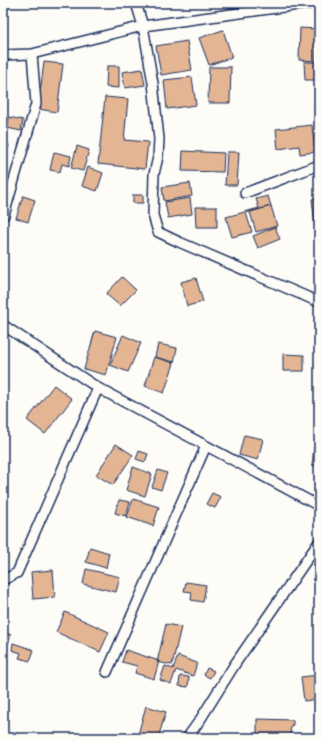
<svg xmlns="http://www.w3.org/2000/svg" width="322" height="741" font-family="'Architects Daughter',sans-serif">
<rect width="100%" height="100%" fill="#fdfcf7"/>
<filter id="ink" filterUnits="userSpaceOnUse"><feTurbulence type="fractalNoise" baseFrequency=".025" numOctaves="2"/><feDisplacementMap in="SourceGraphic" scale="8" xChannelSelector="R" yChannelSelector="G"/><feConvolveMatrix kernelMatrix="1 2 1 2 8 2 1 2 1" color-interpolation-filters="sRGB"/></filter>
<g filter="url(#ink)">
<path fill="#e3b593" stroke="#1b2f5e" d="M155 3H171V6L154 5Z
M300 28 317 29 316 61 299 60Z
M223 30 232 57 209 65 199 38Z
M187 41 192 70 161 75 156 46Z
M44 62 63 64 57 112 38 109Z
M304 62H319V80H305Z
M107 66H119V88L106 87Z
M209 67H231L230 103H208Z
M142 69 145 85 125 88 122 72Z
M192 77 196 105 167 109 164 80Z
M317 81H319V112L314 111Z
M105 97 128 99 124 140 148 142 145 169 98 164Z
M9 117 23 120 21 131 7 128Z
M312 125 315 152 300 154 299 146 278 149 276 129Z
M3 143 9 145 7 152 3 151Z
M77 146 89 150 83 171 71 168Z
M183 151 224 153 223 172 182 171Z
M54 152 71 156 69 166 62 164 60 172 50 170Z
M227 152H239L237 185H225Z
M88 167 103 173 97 191 82 186Z
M3 177 7 178 3 195Z
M190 183 192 196 164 201 162 187Z
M133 195H143V203H133Z
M23 196 35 200 28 222 16 218Z
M268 196 271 206 246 213 252 232 232 237 226 217 259 208 256 199Z
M190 198 192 214 168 218 165 202Z
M319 198V257L312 199Z
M271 206 277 226 256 232 250 212Z
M195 207H217V227H196Z
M275 227 280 239 258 248 253 236Z
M122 277 136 290 120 306 106 294Z
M196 278 203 302 187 306 181 282Z
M95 331 117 337 106 375 84 369Z
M123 335 141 343 128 372 110 365Z
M158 344 177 348 174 362 155 357Z
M283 354 304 355V371H283Z
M154 357 174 363 164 393 145 386Z
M54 385 72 399 45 434 27 420Z
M244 435 263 439 258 460 239 455Z
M315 439 319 440V466L312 465Z
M116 444 133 455 113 485 96 475Z
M139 451 148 454 145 462 136 459Z
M133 467 152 474 145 496 126 490Z
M158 470 167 473 161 490 152 487Z
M212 493 221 497 215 508 206 504Z
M133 499 159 507 153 526 127 517Z
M119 500 130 502 126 516 115 513Z
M90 547 109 553 106 568 86 562Z
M86 569 120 577 116 592 83 584Z
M53 570 55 597 33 599 31 572Z
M186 582 206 585 203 602 191 600 192 592 184 591Z
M65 612 109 632 100 652 56 632Z
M166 624 181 627 172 665 157 662Z
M3 632 11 635 3 659Z
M13 643 34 650 30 661 19 658 21 653 12 650Z
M126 650 159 661 154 679 135 673 137 666 122 662Z
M178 656 197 663 193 676 176 670 171 684 160 680 165 666 173 669Z
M207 668 214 671 210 678 204 675Z
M319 675V699L304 701 301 677Z
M180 676 189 677 188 687 179 686Z
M146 706 166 712 158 738H137Z
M257 719 293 720V725H291L290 736 257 735Z"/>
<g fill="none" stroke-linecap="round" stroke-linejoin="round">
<defs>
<path id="street" d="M136 3 143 26 153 83 159 139 158 157 154 174 153 215 158 232 179 242 319 302
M3 55 32 54 143 26 314 3
M245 193 319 165
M4 215 36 104 32 54
M3 325 98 388 319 506
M3 580 17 573 98 388
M107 672 206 446
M187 738 200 720 235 664 319 542"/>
</defs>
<use href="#street" stroke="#1b2f5e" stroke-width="12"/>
<use href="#street" stroke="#fdfcf7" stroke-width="9"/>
</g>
</g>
<rect width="322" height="741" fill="none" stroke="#fdfcf7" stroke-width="16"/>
<rect x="8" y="8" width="306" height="725" fill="none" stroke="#1b2f5e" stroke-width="1.5" filter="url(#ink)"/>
</svg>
